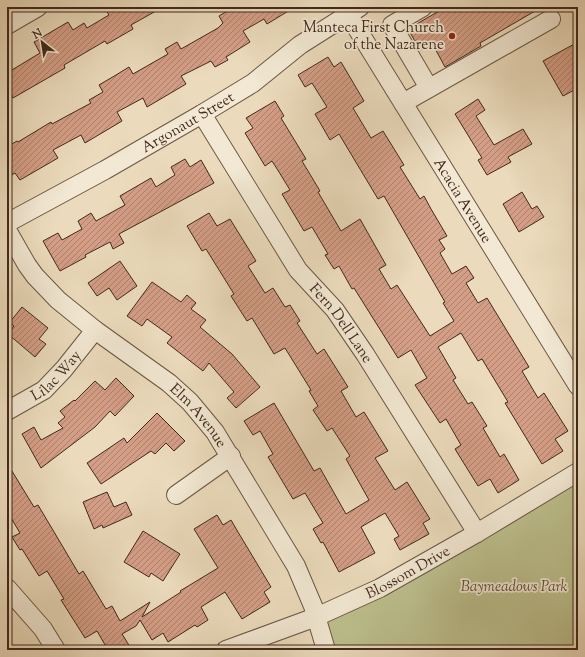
<svg xmlns="http://www.w3.org/2000/svg" width="585" height="657" font-family="'Sorts Mill Goudy',serif">
<defs>
<pattern id="building-hatch" width="6" height="6" patternUnits="userSpaceOnUse"><rect width="6" height="6" fill="#d49e86"/><path d="M-1 1l2-2M0 6l6-6M5 7l2-2" fill="none" stroke="#ae816d"/></pattern>
</defs>
<rect width="100%" height="100%" fill="#ebdbbc"/>
<filter id="stains"><feTurbulence type="fractalNoise" baseFrequency=".005" numOctaves="4"/><feColorMatrix values="0 0 0 0 .2 0 0 0 0 .09 0 0 0 0 .02 0 0 0 .5 -.17"/></filter>
<radialGradient id="worn" r=".72"><stop offset=".6" stop-color="#630" stop-opacity="0"/><stop offset="1" stop-color="#630" stop-opacity=".3"/></radialGradient>
<path fill="#bcbf8d" stroke="#7e7454" d="M578 472V650H326L316 617Z"/>
<path fill="url(#building-hatch)" stroke="#41291c" d="M104 7H163L131 25 133 29 107 44 105 41 64 65 65 68 13 98 7 87V73L40 53 34 42 68 22 73 30 84 23 87 28 109 15Z
M234 7H295L267 24 264 19 243 31 250 42 226 57 228 60 215 67 211 61 181 76 186 84 147 107 143 98 117 112 122 121 85 143 81 135 53 150 58 158 20 180 15 173 7 178V147L17 141 18 142 51 122 52 124 91 103 89 100 103 92 99 85 116 75 129 67 133 74 168 54 165 49 177 42 181 49 218 28 223 23 219 16Z
M446 7H542L480 43 481 46 445 67 432 43 420 50 408 29Z
M578 42V88L563 96 543 61Z
M328 57 334 67 341 62 364 101 353 108 371 138 383 131 404 165 400 167 420 199 424 196 431 209 447 236 439 240 445 249 440 253 452 274 466 266 474 278 466 283 478 303 487 298 529 367 522 371 538 398 544 393 568 431 555 439 563 451 542 464 505 403 508 402 482 359 478 361 461 333 438 347 456 378 453 380 468 404 472 402 487 426 483 428 500 457 504 454 519 480 498 493 490 479 478 486 455 449 461 445 446 419 440 423 415 385 427 378 411 350 398 358 354 288 352 289 339 266 334 269 325 255 328 254 312 227 304 231 282 194 290 190 279 172 272 161 265 166 245 133 253 128 246 118 275 101 284 116 281 118 306 159 302 161 320 191 318 192 341 231 360 219 386 265 379 269 391 289 397 285 430 336 454 321 443 303 445 302 384 196 378 199 339 134 330 140 315 114 327 107 312 83 305 87 298 75Z
M478 99 485 110 476 116 494 145 523 129 532 144 508 157 511 162 487 175 478 160 482 158 455 114Z
M185 159 190 167 201 160 214 183 119 234 124 243 113 249 110 242 85 255 86 257 60 271 43 241 58 233 62 240 82 229 78 221 91 213 96 221 125 205 120 196 151 178 156 187 175 175 171 167Z
M522 192 532 209 537 206 544 217 519 232 503 204Z
M209 213 217 226 230 219 256 261 248 266 265 293 273 288 285 307 290 305 300 321 297 323 317 354 324 349 348 387 341 391 356 417 364 412 388 451 375 458 395 490 407 482 430 519 423 523 429 534 400 550 394 539 399 536 385 513 361 527 375 553 339 572 323 542 321 543 313 529 323 523 305 493 293 499 268 457 273 454 260 431 253 435 244 421 274 403 314 471 320 468 346 514 369 500 346 459 350 456 332 428 327 431 313 410 318 406 309 391 311 390 285 348 274 354 252 318 247 321 231 296 234 294 206 249 202 251 187 226Z
M120 261 137 286 117 300 109 288 97 296 88 283Z
M152 282 181 302 187 295 196 303 191 309 206 320 200 327 232 354 260 387 236 408 227 398 234 392 209 363 203 371 167 343 172 337 147 319 142 326 127 316Z
M22 307 48 328 39 339 46 344 35 357 8 334 14 326 10 322Z
M116 378 134 396 115 416 110 411 95 427 41 468 22 434 34 427 41 440 63 428 58 423 65 417 60 411 74 400 75 401 95 381 105 390Z
M157 413 185 441 174 451 166 443 155 454 151 451 101 484 87 463 124 438 127 443Z
M7 463 34 507 38 505 79 574 83 571 106 609 112 606 120 621 150 602 142 617 181 592 180 591 218 568 194 529 217 515 223 525 231 520 238 532 271 587 264 592 270 602 242 619 225 592 201 607 208 620 197 627 195 625 168 642 163 633 152 640 140 620 136 626 122 634 132 650H108L97 631 85 638 61 600 64 599 47 571 39 576 22 549 20 550 12 537 20 533 7 511Z
M107 492 114 507 126 502 132 515 103 528 102 525 94 529 83 502Z
M143 531 180 554 163 581 151 573 149 577 124 562Z"/>
<g fill="none" stroke-linecap="round" stroke-linejoin="round">
<defs>
<g id="minor">
<path d="M423 7 392 25 429 88"/>
<path id="s1" d="M348 14 578 386"/>
<path d="M7 25 38 7"/>
<path d="M403 103 551 19"/>
<path id="s2" d="M202 114 298 270 335 310 365 354 477 533"/>
<path id="s3" d="M7 223 105 170 202 114 253 83 300 45 360 7"/>
<path id="s4" d="M7 230 27 265 35 276 58 300 95 330 169 383 190 402 215 432 296 566 313 606 326 650"/>
<path id="s5" d="M7 411 44 390 64 369 95 330"/>
<path d="M176 495 231 456"/>
<path d="M7 588 43 629 56 650"/>
<path id="s6" d="M226 650 316 617 380 588 477 533 578 472"/>
</g>
</defs>
<use href="#minor" stroke="#6c5644" stroke-width="20"/>
<use href="#minor" stroke="#f2e8d3" stroke-width="18"/>
</g>
<circle fill="#8f2418" stroke="#f2e8d3" stroke-width="1.5" cx="452" cy="36" r="4"/>
<g text-anchor="middle" stroke-width="3.5" stroke-linejoin="round" paint-order="stroke">
<g font-size="15" fill="#41291c" stroke="#f2e8d3" text-anchor="end">
<text x="444" y="32">Manteca First Church<tspan x="444" dy="17">of the Nazarene</tspan></text>
</g>
<g font-size="15" fill="#41291c" stroke="#f2e8d3">
<text dy="5" stroke="none"><textPath href="#s3" startOffset="207">Argonaut Street</textPath></text>
<text dy="5" stroke="none"><textPath href="#s1" startOffset="219">Acacia Avenue</textPath></text>
<text dy="5" stroke="none"><textPath href="#s2" startOffset="252">Fern Dell Lane</textPath></text>
<text dy="5" stroke="none"><textPath href="#s5" startOffset="61">Lilac Way</textPath></text>
<text dy="5" stroke="none"><textPath href="#s4" startOffset="270">Elm Avenue</textPath></text>
<text dy="5" stroke="none"><textPath href="#s6" startOffset="198">Blossom Drive</textPath></text>
</g>
<g font-size="15" font-style="italic" fill="#604e38" stroke="#f2e8d3">
<text x="514" y="591">Baymeadows Park</text>
</g>
</g>
<rect width="585" height="657" fill="none" stroke="#ebdbbc" stroke-width="24"/>
<rect x="8" y="8" width="569" height="641" fill="none" stroke="#41291c" stroke-width="2"/>
<rect x="12" y="12" width="561" height="633" fill="none" stroke="#41291c"/>
<g transform="translate(42 42) rotate(330)" stroke="#f2e8d3" stroke-width="3" paint-order="stroke">
<path d="M0-3L7 15L0 10L-7 15Z" fill="#41291c"/>
<text y="-6" font-size="11" font-weight="bold" text-anchor="middle" fill="#41291c">N</text>
</g>
<rect width="100%" height="100%" filter="url(#stains)"/>
<rect width="100%" height="100%" fill="url(#worn)"/>
</svg>
